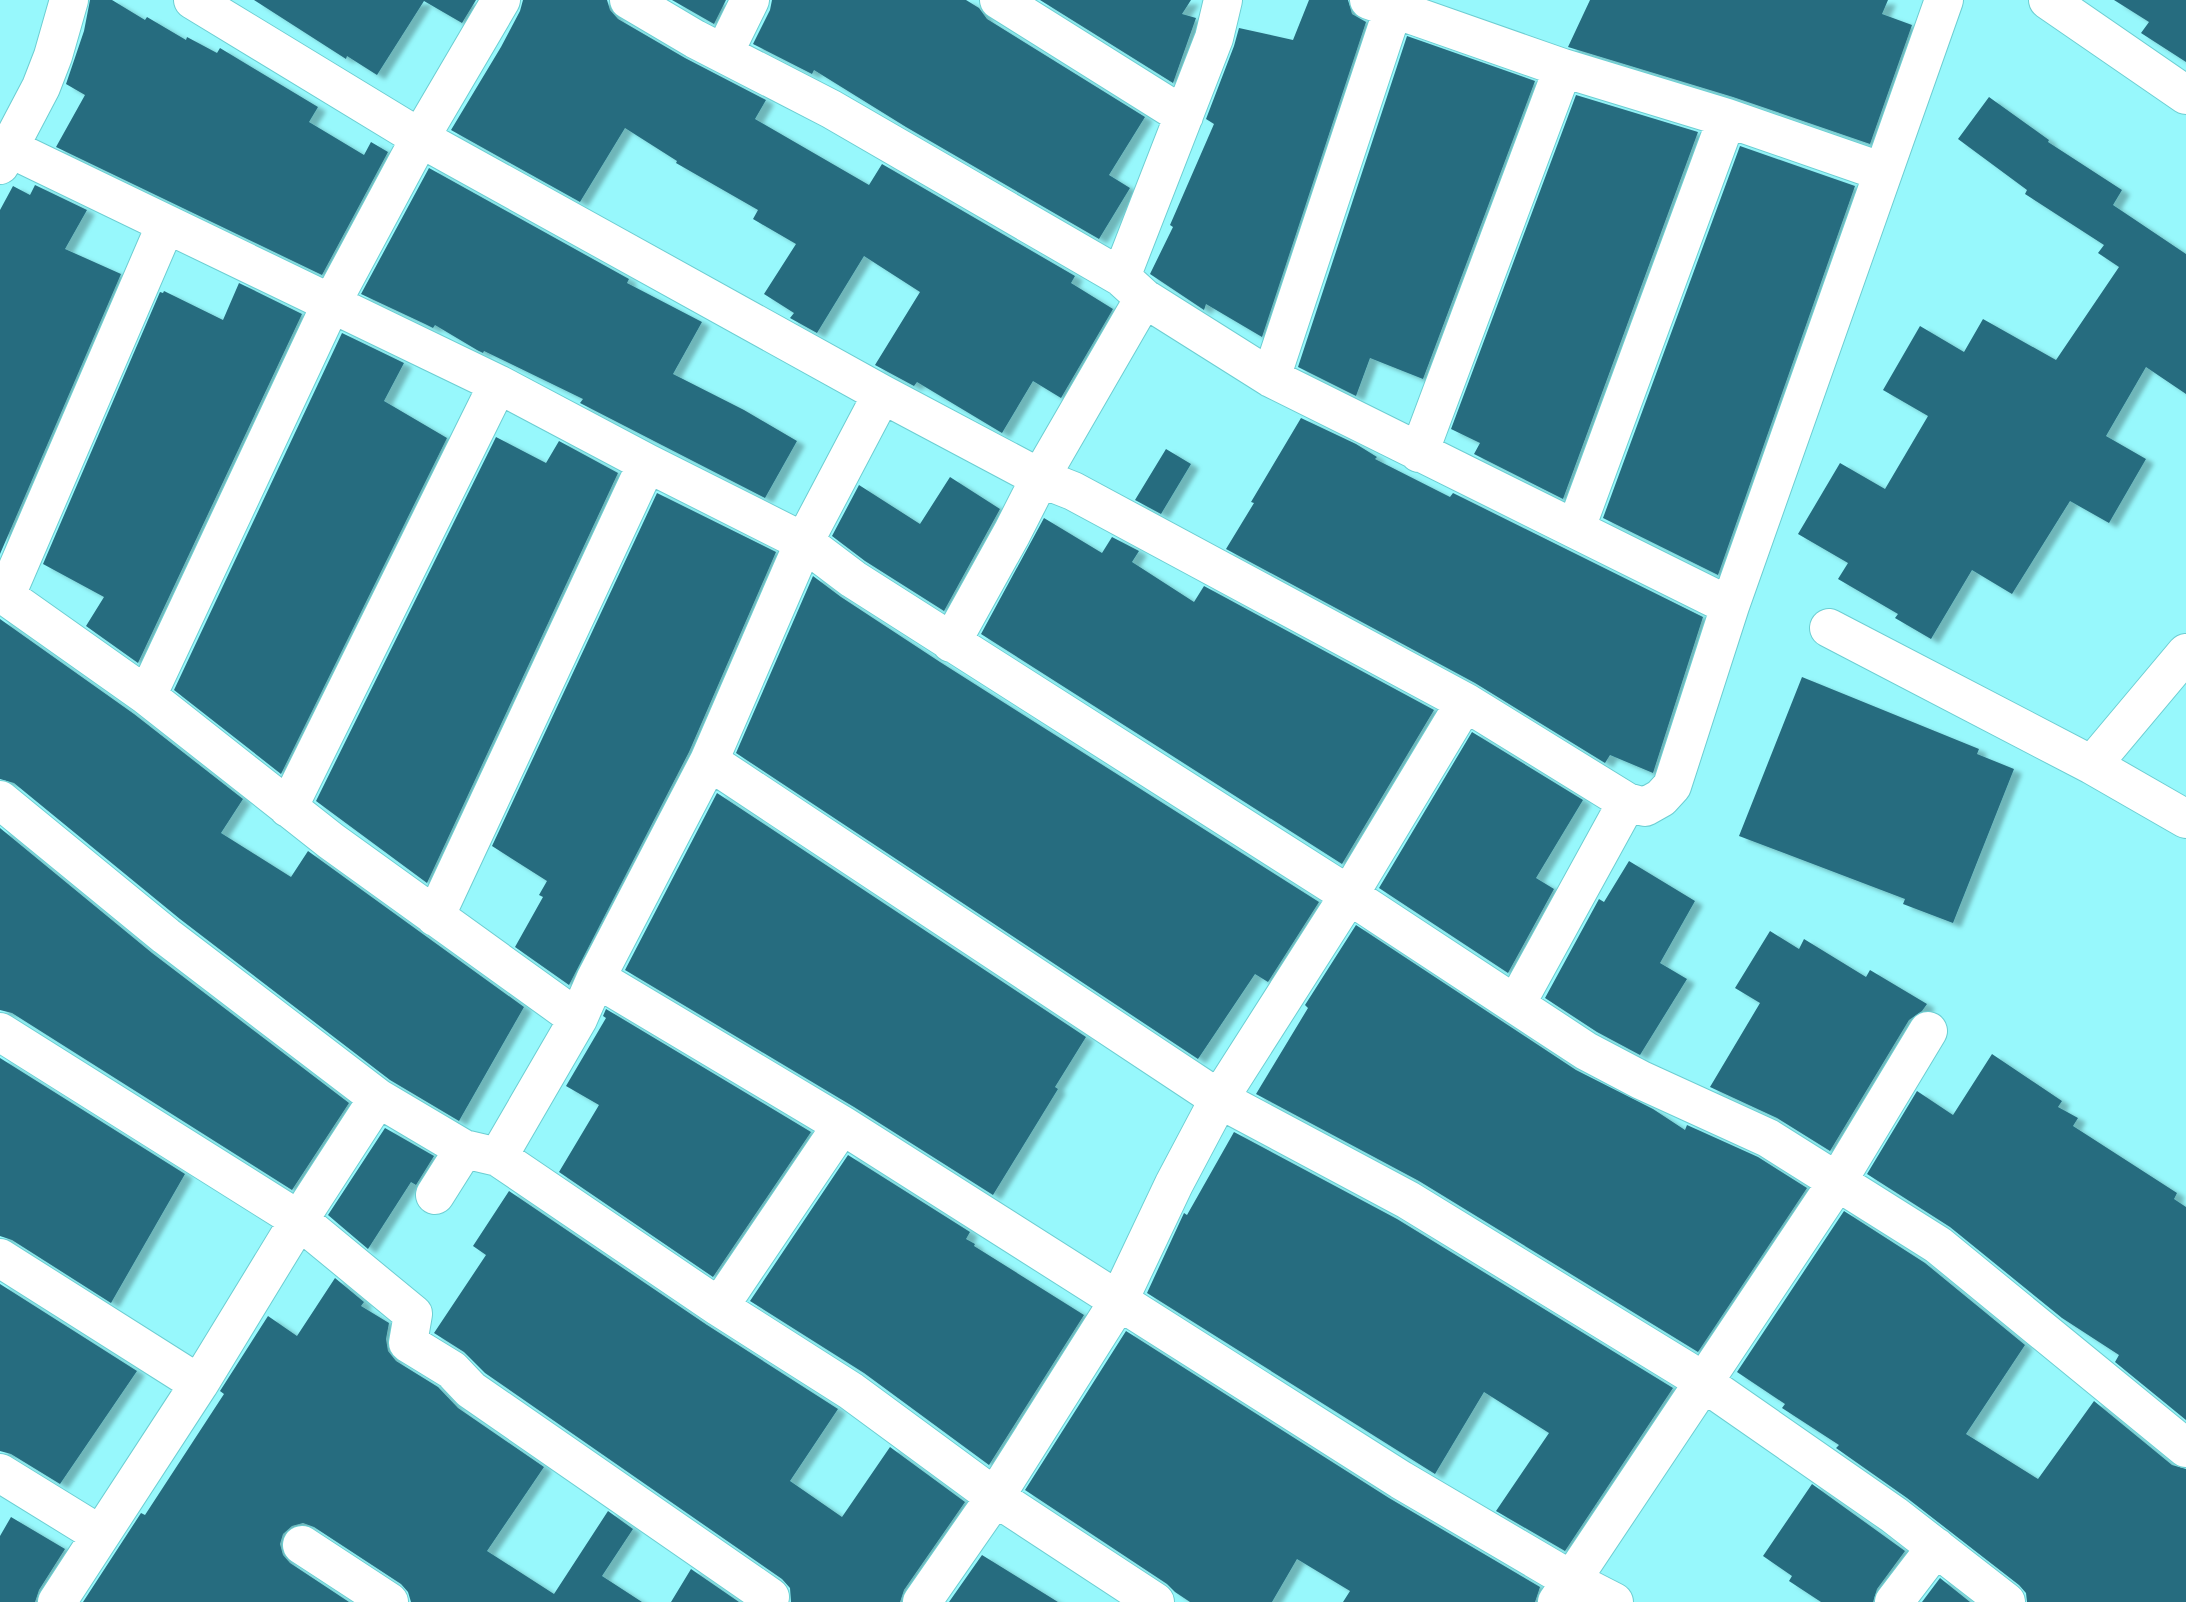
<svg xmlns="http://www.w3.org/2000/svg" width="2186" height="1602" font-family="'Golos Text',sans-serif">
<defs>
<filter id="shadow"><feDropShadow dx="8" dy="4.5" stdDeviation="2" flood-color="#0004"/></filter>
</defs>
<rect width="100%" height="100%" fill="#97f8fc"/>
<path fill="#276c7f" filter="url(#shadow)" d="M90 0H112L145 20 147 17 186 40 187 37 217 53 220 48 318 107 309 122 364 155 371 142 388 152 322 275 56 147 85 95 66 84 84 31Z
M254 0H476L462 23 424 1 377 75 347 56 346 59Z
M523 0H607L610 10 618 19 685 58 766 100 755 119 869 185 882 164 1075 276 1071 283 1113 309 1061 398 1033 381 1002 433 917 382 914 386 875 365 920 292 864 256 817 333 790 318 794 313 764 294 796 244 753 219 758 210 676 163 677 161 625 128 580 202 451 130 501 47 520 11Z
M672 0H726L714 24Z
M772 0H966L979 8 987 19 1145 117 1109 175 1130 188 1099 239 906 127 814 70 812 74 753 44 770 10Z
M1040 0H1191L1182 14 1196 18 1173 83Z
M1309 0H1348L1352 14 1366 22 1262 337 1206 304 1204 310 1150 274 1173 227 1170 225 1214 124 1206 119 1234 46 1239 28 1293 40Z
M1590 0H1888L1882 14 1912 25 1870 144 1733 97 1568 47Z
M2114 0H2186V62L2141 33 2149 22Z
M1407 36 1535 81 1423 379 1370 358 1356 396 1298 367Z
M1576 95 1698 132 1563 499 1474 454 1480 443 1451 429Z
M1989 97 2049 140 2048 142 2122 190 2113 205 2186 254V394L2146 367 2106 436 2146 459 2109 523 2070 501 2012 594 1972 570 1931 639 1895 618 1898 614 1838 579 1848 563 1798 534 1840 463 1885 489 1928 416 1883 390 1920 326 1964 352 1983 319 2056 360 2119 267 2098 253 2104 245 2025 194 2027 190 1958 139Z
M1740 146 1855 186 1718 575 1603 518Z
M429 168 629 279 627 283 702 322 673 374 744 410 797 441 765 498 580 403 583 399 484 351 483 353 477 350 435 325 433 328 425 324 361 294Z
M35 185 87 210 65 249 121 274 0 554V210L13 186 30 195Z
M239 283 302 314 138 663 86 626 104 597 43 564 160 292 163 293 164 291 223 320Z
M342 333 404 363 384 401 447 438 281 774 174 690Z
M1301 418 1356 444 1377 457 1375 459 1450 497 1453 493 1703 617 1653 773 1610 755 1605 763 1475 683 1226 549 1254 503 1251 502Z
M496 437 546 463 559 441 618 473 427 883 316 801Z
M1166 449 1191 464 1161 514 1135 500Z
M950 477 1000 509 944 611 865 561 832 536 859 485 920 524Z
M657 493 776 552 689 752 569 985 515 947 543 897 539 895 547 881 492 846Z
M1044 518 1102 553 1112 537 1139 551 1132 562 1194 602 1204 586 1434 710 1342 864 981 634Z
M813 576 841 597 940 662 1319 902 1268 982 1255 974 1198 1059 736 753Z
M0 619 134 714 243 799 221 833 291 877 308 851 524 1007 459 1121 390 1080 180 919 14 783 0 779Z
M1802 677 1979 749 1977 754 2014 769 1953 923 1903 904 1905 899 1739 836Z
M1472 732 1583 800 1536 878 1554 889 1508 973 1379 888Z
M717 793 1086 1037 1055 1087 1058 1089 993 1195 854 1107 625 970Z
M0 828 152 953 349 1103 292 1190 12 1013 0 1010Z
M1629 861 1695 901 1660 963 1687 979 1640 1055 1597 1032 1545 998 1599 899 1604 902Z
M1356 925 1576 1070 1653 1109 1685 1130 1687 1125 1758 1157 1807 1188 1698 1352 1419 1181 1256 1094 1308 1008 1305 1005Z
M1770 931 1799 949 1804 939 1866 977 1870 970 1927 1004 1922 1011 1909 1020 1830 1151 1777 1118 1710 1087 1760 1003 1735 988Z
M606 1009 811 1132 713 1277 559 1172 599 1105 566 1086 606 1018 603 1016Z
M1992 1054 2062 1101 2058 1107 2078 1118 2073 1126 2177 1193 2174 1199 2186 1207V1420L2115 1362 2119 1355 2062 1318 1950 1227 1867 1174 1917 1091 1953 1115Z
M0 1058 185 1174 111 1303 12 1240 0 1236Z
M385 1128 434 1156 416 1185 411 1182 368 1249 328 1215Z
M1234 1132 1397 1219 1673 1388 1565 1551 1496 1511 1549 1433 1484 1392 1435 1474 1147 1293 1184 1213 1187 1215Z
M848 1155 970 1232 966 1239 975 1244 974 1246 1084 1315 989 1465 864 1373 750 1301Z
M509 1191 707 1325 838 1409 790 1481 842 1517 890 1447 965 1502 904 1590 900 1602H791L790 1588 782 1579 485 1373 464 1352 434 1333 486 1255 473 1246Z
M1844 1211 1925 1263 2025 1345 1966 1434 2038 1479 2094 1401 2172 1465 2186 1469V1602H2027L2026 1593 2019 1585 1907 1498 1836 1448 1839 1445 1782 1408 1785 1404 1737 1372Z
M335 1278 364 1302 361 1306 389 1323 386 1339 388 1351 396 1361 438 1387 458 1408 544 1467 487 1551 554 1594 608 1511 633 1529 602 1576 642 1602H411L408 1592 401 1584 314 1527 303 1523 292 1526 283 1534 280 1544 283 1555 290 1563 349 1602H83L141 1513 145 1515 224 1394 220 1391 268 1316 297 1336Z
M0 1284 137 1371 60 1484 11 1454 0 1451Z
M1126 1331 1389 1498 1540 1587 1535 1602H1343L1350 1591 1297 1559 1272 1602H1190L1175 1592 1167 1584 1025 1490Z
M1812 1484 1905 1551 1877 1589 1873 1602H1821L1789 1581 1792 1576 1763 1556Z
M11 1517 65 1549 39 1590 35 1602H0V1536Z
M982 1555 1058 1602H949Z
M691 1569 739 1602H671Z
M1940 1578 1970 1602H1922Z"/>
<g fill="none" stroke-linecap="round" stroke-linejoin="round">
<defs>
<path id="minor" d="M193 0 420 138 882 394 1040 478 1073 491 1465 702 1349 895 1219 1099 1174 1184 1118 1302 995 1497 922 1602
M629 0 695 39 831 109 1121 277 1144 298 1271 378 1730 606
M999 0 1184 116
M1369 0 1563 68 1727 118 1883 172
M2048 0 2186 95
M724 53 750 0
M9 148 498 384 647 463 804 542 853 579 1349 895 1586 1051 1641 1080 1768 1138 1938 1245 2186 1448
M0 165 41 87 53 56 69 0
M1121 277 1214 38 1223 0
M1271 378 1393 9
M1419 453 1563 68
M1576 528 1727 118
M0 592 147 696 331 841 578 1019
M6 595 166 224
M1829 628 2092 765 2186 819
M951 643 1012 533 1040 478 1144 298
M147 696 331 304 420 138 501 0
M1465 702 1627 802 1645 807 1661 798 1672 786 1730 606 1944 0
M709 761 1219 1099 1408 1200 1687 1371 1894 1515 2006 1602
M2092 765 2186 653
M0 800 166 936 378 1098 464 1149
M288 808 498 384
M435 917 647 463
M596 978 842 1125 1401 1480 1571 1580 1614 1602
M1516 1004 1627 802
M0 1032 299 1220 413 1314 408 1343 452 1370 471 1390 770 1597
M498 1157 719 1307 851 1391 995 1497 1155 1602
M435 1195 464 1149 498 1157 578 1019 596 978 709 761 804 542 882 394
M0 1258 199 1384 57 1602
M719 1307 842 1125
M199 1384 299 1220 378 1098
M0 1473 99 1534
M302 1545 389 1602
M1557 1602 1837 1182 1928 1031
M1894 1602 1936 1547"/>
</defs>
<use href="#minor" stroke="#6dced2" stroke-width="40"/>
<use href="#minor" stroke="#fff" stroke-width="38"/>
</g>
</svg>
